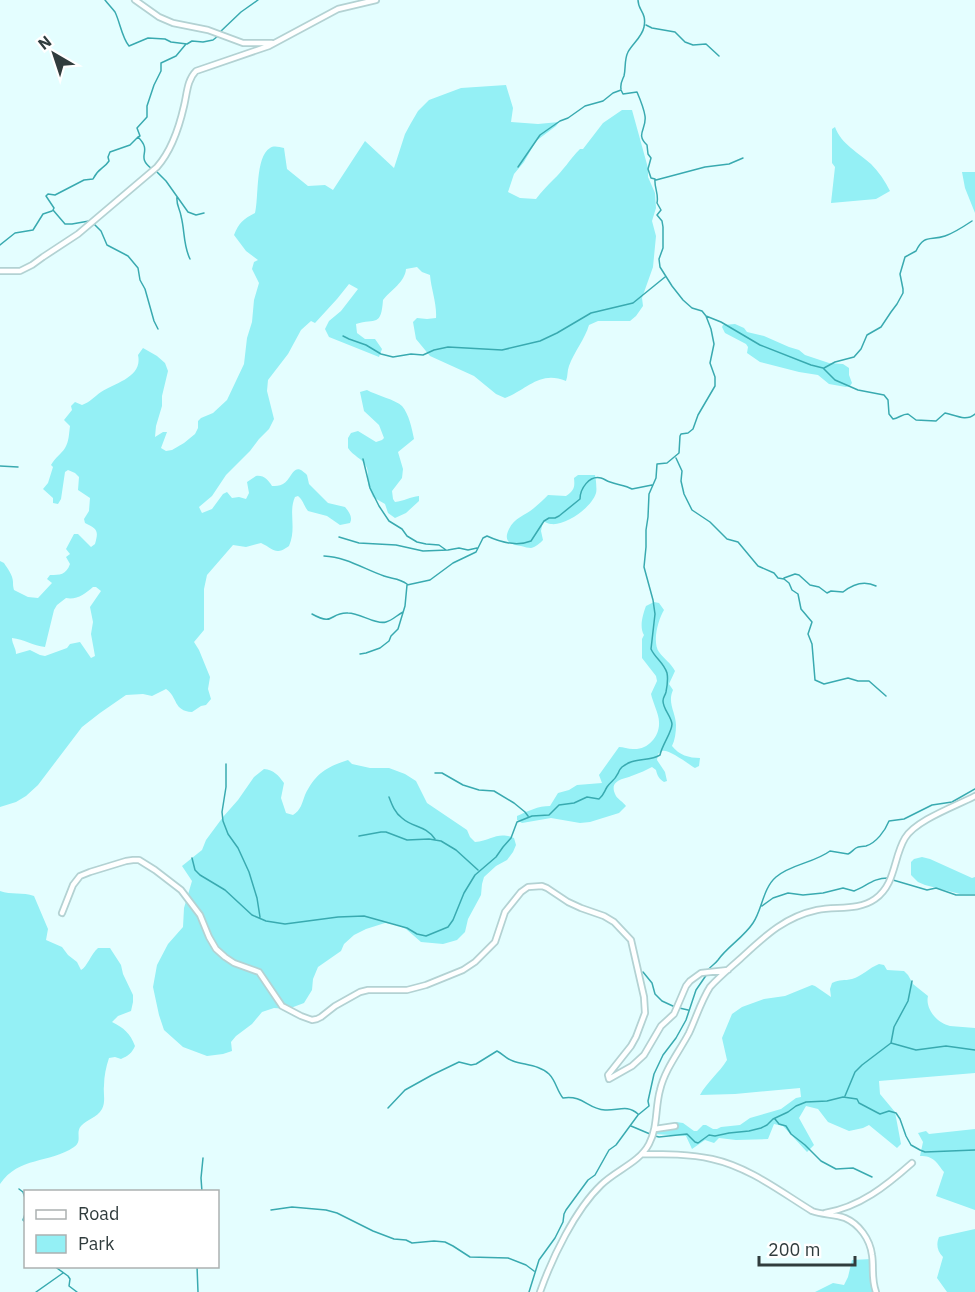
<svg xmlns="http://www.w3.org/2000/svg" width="975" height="1292" font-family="'IBM Plex Sans',sans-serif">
<rect width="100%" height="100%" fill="#e4feff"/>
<path fill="#94f0f5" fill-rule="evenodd" d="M506 85 513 108 511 122 538 124 559 122 556 126 536 141 524 162 514 174 508 192 520 198 536 199C541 192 547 186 553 180 563 171 570 159 580 149H583L603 123 622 110H632L648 168V177L655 193 656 208 652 221 656 236 653 267 642 298 643 306 636 316 630 321H598L589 325C585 339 574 352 569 366 567 371 568 376 566 381 540 370 528 389 505 398L496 394 474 376 430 356 416 339 413 322 417 318 427 319 436 318C437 303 431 289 430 275L422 272 417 267 406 269C405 282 391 290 383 300 381 327 376 318 356 324L357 333 365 339H375L382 349 379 357 329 337 325 329 329 321 341 311 358 289 349 284 337 299 315 323 311 321 301 330 288 354 268 380 267 391 274 419 269 429 259 439 250 451 226 475 212 496 199 507 202 513 212 509 223 494 227 492 232 498 239 497 246 499 249 493 247 482 256 476C264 475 268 480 272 486 276 486 279 486 283 484 293 478 293 460 307 475L309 484 328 503 345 507C349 512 353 517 350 523L340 525 327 516 308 511C304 506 303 500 298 496L295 497C288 513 297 527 289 546 275 556 274 549 261 543L246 547 233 545 207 575 204 589V630L194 642 199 650 210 677 208 689 211 699 206 705 201 706 192 712C173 711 178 697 166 689L152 696 143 694 126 695 100 713 82 727 38 785 26 796 16 802 0 807V561L4 563C7 568 13 575 13 582 13 584 13 587 14 590L28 597 38 598 52 583 47 579 50 575C60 575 66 575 70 564L66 557 70 554 66 549 74 534H78L91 547 95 544C99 530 97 529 85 523L84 519 89 511 90 498 78 490 79 477 75 473 68 470 65 472 61 499 58 504 53 503V498L43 489 48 483 53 467 51 465C55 458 62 453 65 448 69 442 69 433 70 426L64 420 72 410 71 406 75 402 82 405C90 402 94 397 101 392 115 383 143 377 138 355L143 348 157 356 165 363 168 371 162 396V406L156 426 155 437 163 432H167L161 448 166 451 172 450 184 443 195 434 198 428V421L201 418 213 413 227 400 244 364 247 338 252 322 254 300 259 283 252 269 254 262 258 260 246 251 234 235C239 223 243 219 255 213 259 198 255 157 270 148 274 145 279 147 284 148L287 169 308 186 325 185 333 190 365 141 394 168 405 134 411 123 418 111 429 100 461 88ZM93 587H96L101 591 90 607 93 622 91 634 95 656 91 658 80 642 70 644 67 648 45 656 40 655 30 650 16 654C16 648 12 644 12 638 24 639 33 646 45 647L54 610 57 605 66 598C77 600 85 594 93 587Z
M835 127C841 144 859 153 871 164 879 172 885 181 890 191L876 199 831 203 835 167 832 163V129Z
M962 172H975V213L965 188Z
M735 324 744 328 747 332 764 336 789 347 799 350 805 355 829 363 843 364 849 368V375L852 383 850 386 846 387 829 384 818 375 799 372 760 362 747 353 748 347 746 344 725 333 722 327 723 325Z
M367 390C376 395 396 400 402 406 409 414 412 429 414 439L398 452 403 469 402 478 392 491 393 499 395 502C404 501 410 497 419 496V501L406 513 395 518 388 513 385 504 373 497C371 492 368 487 368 482 367 477 369 471 366 466 363 459 353 456 348 448V438L351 433 358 431 376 442 382 440 384 438 379 425 364 411 360 392Z
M578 475H595C596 479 597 490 596 493 592 507 566 526 551 524 549 524 545 522 543 521L541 531 543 540C540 543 536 547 531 548 528 548 525 547 521 546 510 545 503 541 509 529 514 518 526 515 534 508 539 504 544 499 548 495L566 496C574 490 575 488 574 478Z
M654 602 659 603 664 610C658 620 652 642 659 652 664 659 671 663 675 671L669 684 673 690C667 703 676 713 676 725 676 732 675 740 672 746 679 755 689 758 700 758L699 766 695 768C688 764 669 749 662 751 661 751 660 753 658 754L657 760 665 772 667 781 664 782C659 779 657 775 656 770L652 767C646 770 640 773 634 775 626 779 607 779 616 796 618 799 623 802 626 806L619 813 590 822 580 823 551 818 522 823 517 820V816C528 811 538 806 550 806L558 793 569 790 577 785 602 783 599 775 619 747C623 747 628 749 633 749 648 750 660 736 659 722 659 714 653 703 651 694L657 681 656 676 642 658V639L644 635C639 627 643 614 646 606Z
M348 760 352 764 370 768H389L405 774 416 781 427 803 467 830 470 837 475 842C492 840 498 831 514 838L516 845 513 852 507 860 496 866 484 877 482 884 481 895 468 919 465 932 457 940 443 944 421 942 406 929 395 924 385 923 366 929 354 935 344 944 341 951 318 967 313 979 312 990 304 1003 288 1009 274 1008 262 1012 252 1024 236 1036 231 1042 232 1051 223 1054 207 1056 183 1047 164 1030 159 1015 153 987 157 965 168 944 183 927 184 908 192 881 182 866 202 850 206 840 223 817 238 800 254 777 264 769C274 770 278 775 284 783L281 798 286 813 293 815C301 810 302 803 305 795 315 774 326 767 348 760Z
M922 857 930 859 972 878 975 877V894H960L925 885 918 882 911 875V862L914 859Z
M0 891C11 895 23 892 34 896L48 929 46 940 62 947 68 955 77 962 81 970C87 967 91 954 98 948H110L121 965 123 974 133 995V1002L131 1011 118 1016 112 1022C124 1028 130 1033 135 1046 132 1053 128 1056 121 1059L115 1057 109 1058C106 1067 104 1076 104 1086 103 1093 106 1101 102 1109 97 1118 87 1119 81 1126 75 1133 83 1141 74 1147 49 1164 19 1156 0 1184Z
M879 964 884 965 887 970 904 971 908 975 913 984 928 996C925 1009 937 1023 950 1026 958 1027 967 1027 975 1028V1073L879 1081 880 1094 895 1112 901 1144 897 1148 869 1125 863 1128 849 1131 828 1122 818 1109 806 1106 799 1118 814 1145 807 1152 783 1126 774 1124 768 1139 736 1140 719 1138 714 1143 705 1140 692 1149 686 1136 654 1134 656 1129 665 1127 676 1122 683 1123 694 1131H697L703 1125H706L713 1129H717L721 1127 740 1125 750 1118 781 1109 796 1098 801 1097 800 1088 735 1094 700 1095C707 1082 719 1073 727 1060L722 1038 732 1014 742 1007 764 999 785 996 812 985 815 986 831 997 830 989 832 983C840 979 844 981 852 979 862 976 869 968 879 964Z
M975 1129V1210L936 1196 944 1172C936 1162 934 1156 920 1156L923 1142 918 1133 926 1131 929 1134Z
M975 1229V1292H947L937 1278 943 1257C937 1251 936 1244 939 1237Z
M871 1259 870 1276 874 1292H815L833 1283 844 1285 848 1277 852 1260Z"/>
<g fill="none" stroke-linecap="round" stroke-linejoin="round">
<path stroke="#39aab0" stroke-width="1.5" d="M105 0C108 4 112 8 115 12 120 22 122 38 129 46L148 38 165 39 171 42 187 44 192 41 203 42 213 40 218 36
M646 25 652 28 675 32 685 42 693 45 706 44 719 56
M220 32 241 12 258 0
M621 89C620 83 622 81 624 76 626 68 624 60 628 52 633 43 642 37 644 27 647 12 638 11 638 0
M518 167 540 135 560 121 568 118 585 106 603 101 613 93 621 90 623 94 637 92C640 99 644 109 645 116 647 129 635 134 647 145L648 154 651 158 648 169 651 178 655 179C654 187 659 194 657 203L661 210 657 215 662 221 663 227V248L659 259 660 267 672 286 683 300 692 308 702 311 706 316 721 322 760 345 811 365 823 368 835 380 858 390 884 395 888 400 889 414 893 419C899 418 902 414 908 414L916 420 936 421 945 413C955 415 966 422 975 414
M152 169C134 155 154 153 138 137L140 136 137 128 147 117V106L154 85 161 71V63L176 56 186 44
M157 172 166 181 188 212 196 215 204 213
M656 180 705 167 729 164 743 158
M177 197C176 205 180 209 181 216 185 231 183 245 190 259
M89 221 72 224H65L53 210 54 208 46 196 48 194 55 195 84 180 93 179C99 167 103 170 109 161L108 157 110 152 130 145 138 137
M94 224 101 231 107 245 128 256 138 268 140 280 145 289 154 321 158 329
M0 245 15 233 33 230 43 214 52 211
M343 336 349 339 366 345 381 354 393 357 411 354 423 355 434 350 448 347 502 350 540 341 557 333 591 313 633 303 665 277
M824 368 835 362 854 357 861 349 867 335 881 327 891 312 897 304 903 293V289L900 274 905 257 916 251C924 234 930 241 945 236 954 233 963 227 972 221
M676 458 682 471 681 481 684 494 692 510 710 522 727 539 738 542 758 566 774 573 778 578 784 579 789 583 792 590 798 594 801 609 812 622 808 634 812 644 815 680 824 684 848 678 858 681H869L886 696
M363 459 370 488 379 506 389 521 402 529 407 536 417 542 426 544 439 545 446 550
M0 466 18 467
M339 537 359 543 396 545 423 551 448 550 459 548 468 550 477 548
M324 556C346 557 364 569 384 576 392 579 399 578 407 584
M784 578 795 574 799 575 810 585 819 587 827 593 831 591 843 592C853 584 864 580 876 586
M407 585 430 580 453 563 476 552 483 538 487 536C500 542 516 547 531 541L544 521 549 518H555L559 516 580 499C580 489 589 475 601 478 605 479 606 481 610 482 618 485 625 485 632 489L652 485
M312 614C335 627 329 612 348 613 360 613 376 625 386 622 393 620 397 615 403 612
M360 654 366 653 380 648 389 641 391 636 398 629 405 606 407 585
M226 764V787L222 812 223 821 228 834 238 848 249 872 257 898 260 917
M435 773H442L463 785 479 790 494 791 514 803 525 812 528 816
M389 797C392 805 395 813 402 818 413 828 425 825 435 839
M359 836 381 832H386L407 840 429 839 441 841 456 850 478 870
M192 858 195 870 200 875 225 890 252 915 266 921 285 924 338 917 364 916 407 928 417 934 426 936 448 927 453 920 464 893 475 875 496 857 503 847 511 838 517 822 532 816 549 815 559 805 574 803 587 797 599 799C604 795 604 792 607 787 610 782 615 780 617 775 620 771 618 771 622 767 634 757 649 762 660 755 662 745 672 732 672 724 671 716 663 709 663 701 663 697 665 696 666 692 667 687 668 678 667 673 664 663 655 658 651 649L655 614 653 600 644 567 646 547V530L648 517 649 494 656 478 657 464 667 463 679 453 680 436 681 434 688 433 693 429 698 415 715 386V377L710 363 714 344 711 329 706 316
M893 880 927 890 936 888 956 895H975
M762 906 773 898 788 893 803 895 823 893 843 888 854 891C867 886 873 878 888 878
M708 970C711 966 715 964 718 960 728 946 743 938 753 923 762 910 763 888 776 877 791 864 814 863 830 851L848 854C851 853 853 850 856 848 859 846 862 847 866 846 876 843 885 831 889 821L904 819 932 805 952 802 975 789
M643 972 652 983 655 994 662 1001 675 1007 688 1010
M891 1043 916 1050 946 1046 975 1050
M845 1096 855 1072 862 1065 891 1043 894 1027 908 1001 912 981
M388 1108 405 1090 432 1075 459 1062 471 1065 476 1064 497 1051C503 1054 506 1059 513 1061 524 1065 540 1065 549 1074 556 1081 557 1091 563 1098 584 1095 587 1109 605 1110 618 1111 627 1104 638 1114
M775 1119 779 1124 786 1126 791 1134 805 1145 821 1161 836 1169 853 1168 872 1177
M631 1126 650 1134
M655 1136 659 1137 687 1134 695 1142 698 1143 709 1135 715 1136 729 1133 749 1131 761 1128 767 1125 773 1119 788 1112 796 1106 806 1102 827 1101 843 1097 857 1099 859 1103 878 1113 880 1114 889 1111 896 1113 900 1119 906 1136 911 1145 920 1150 925 1152 975 1150
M19 1189 23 1192 26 1201
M202 1192 201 1178 203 1158
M271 1210 292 1207 326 1210 337 1213 373 1231 394 1239 406 1240 412 1243 434 1241 445 1242 453 1246 470 1257 508 1258 526 1265 534 1271
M26 1211 23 1220 26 1223
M54 1266 68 1276 70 1279 69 1286 77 1292
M197 1266 198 1292
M36 1292 63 1273
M529 1292 539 1260 555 1238 563 1222 564 1214 566 1210 588 1180 595 1175 609 1150 616 1145 638 1115 649 1106 648 1101 654 1074 663 1055 676 1038 686 1020 696 990 707 974"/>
<defs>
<path id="minor" d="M135 0 159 17 173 23 208 30 243 43H272
M0 271H20L32 265 43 257 78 234 157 167C172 150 179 128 184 106 187 94 187 80 196 71L269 46 338 9 376 0
M62 913 73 885 80 876 90 872 126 861 133 860H139L155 870 181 890 200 915 209 937 216 949 225 957 234 963 259 972 282 1006 301 1016 312 1020 317 1019 321 1017 335 1006 360 992 368 990H407L426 985 463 970 475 962 495 942 505 912 521 892 528 887 542 886 547 888 568 902 581 908 604 916 614 922 631 940 644 997 645 1013 636 1037 631 1046 608 1075 609 1079 632 1066 644 1055 661 1026 674 1014 686 986 690 981 701 973 728 970
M655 1129 675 1126
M642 1154C665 1154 690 1154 712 1159 749 1167 781 1192 812 1211 823 1215 834 1214 845 1218 859 1224 870 1239 872 1255 874 1268 871 1278 876 1292
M825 1213C860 1207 886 1186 912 1163
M540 1292C552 1258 575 1210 601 1185 616 1170 639 1163 649 1144 658 1127 655 1108 660 1090 665 1069 679 1052 689 1033 696 1018 701 1001 710 987 719 977 730 968 740 959 764 937 784 917 817 910 836 906 858 911 875 899 896 884 893 858 905 838 916 820 956 806 975 796"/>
</defs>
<use href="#minor" stroke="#b3d2d3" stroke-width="8"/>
<use href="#minor" stroke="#fff" stroke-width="4.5"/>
</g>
<rect x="24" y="1190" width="195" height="78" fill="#ffffff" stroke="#acb1b1" stroke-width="1.5"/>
<rect x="36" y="1210" width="30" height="9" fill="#ffffff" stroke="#acb1b1" stroke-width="1.5"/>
<text x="78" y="1220" font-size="18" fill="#303c3d">Road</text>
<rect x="36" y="1235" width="30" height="18" fill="#94f0f5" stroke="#acb1b1" stroke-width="1.5"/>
<text x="78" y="1250" font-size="18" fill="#303c3d">Park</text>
<g transform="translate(54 54) rotate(321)" stroke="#ffffff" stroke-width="4.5" paint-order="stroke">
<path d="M0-4.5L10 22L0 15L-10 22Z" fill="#303c3d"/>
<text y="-9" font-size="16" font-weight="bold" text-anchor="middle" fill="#303c3d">N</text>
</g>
<path d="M759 1256v9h96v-9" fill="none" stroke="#303c3d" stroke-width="3"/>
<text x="768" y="1256" font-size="18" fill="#303c3d" stroke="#ffffff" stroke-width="4.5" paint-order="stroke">200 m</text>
</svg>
